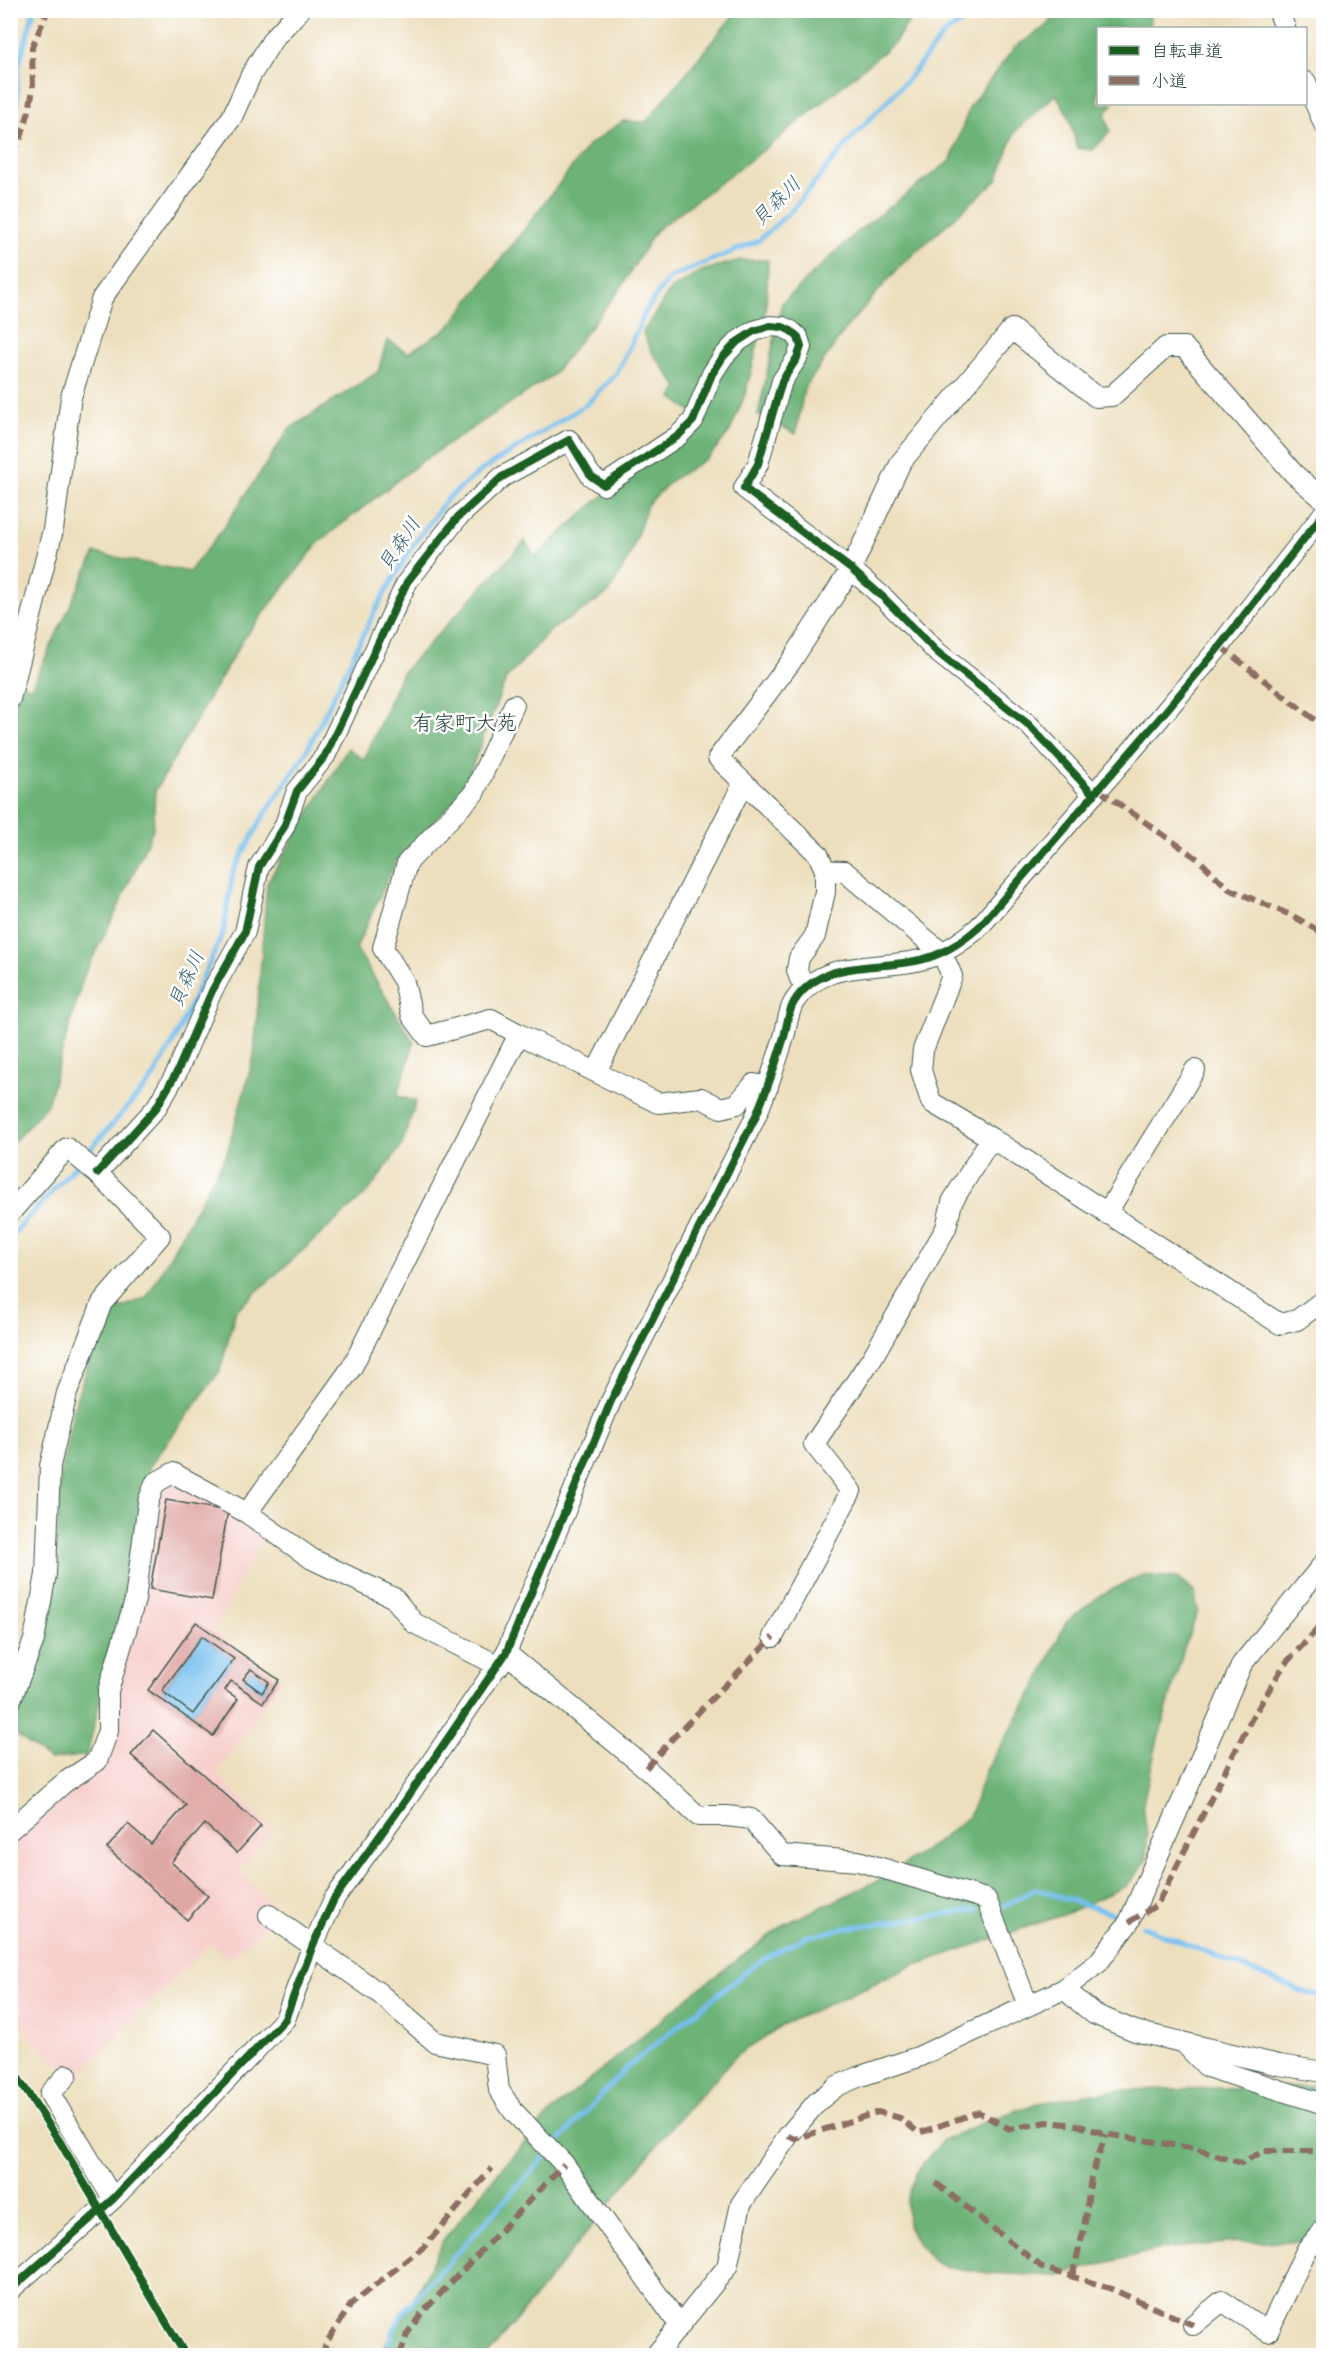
<svg xmlns="http://www.w3.org/2000/svg" width="1334" height="2366" font-family="'Comic Neue','Klee One',sans-serif">
<rect width="100%" height="100%" fill="#fff"/>
<filter id="ink" filterUnits="userSpaceOnUse"><feTurbulence type="fractalNoise" baseFrequency=".0167" numOctaves="2"/><feDisplacementMap in="SourceGraphic" scale="12" xChannelSelector="R" yChannelSelector="G"/><feConvolveMatrix kernelMatrix="1 2 1 2 8 2 1 2 1" color-interpolation-filters="sRGB"/></filter>
<filter id="wash" filterUnits="userSpaceOnUse"><feTurbulence type="fractalNoise" baseFrequency=".008" numOctaves="4" result="noise"/><feDisplacementMap in="SourceGraphic" scale="24" xChannelSelector="R" yChannelSelector="G"/><feGaussianBlur stdDeviation="1.35" result="paint"/><feColorMatrix in="noise" values="0 0 0 0 0 0 0 0 0 0 0 0 0 0 0 0 0 1.4 0 .05"/><feComposite in="paint" operator="in"/></filter>
<g filter="url(#wash)">
<rect width="100%" height="100%" fill="#eddfbe"/>
<path fill="#f7d0cd" d="M178 1482 265 1531 214 1631 282 1680 217 1773 273 1830 239 1871 279 1913 230 1960 210 1943 76 2079 11 2019 10 1845 111 1755 114 1690 159 1490Z"/>
<path fill="#6db378" stroke="#467856" stroke-width="1.5" d="M737 11H916L895 42 777 140 655 231 622 286 553 375 421 462 319 542 242 641 155 791 153 829 117 910 84 975 47 1105 11 1145 10 678 31 688 95 553 189 572 223 529 289 429 378 372 387 340 408 353 448 328 589 145 623 121 646 122Z
M1057 11H1151L1149 28H1098V104H1113L1105 114 1110 132 1093 150 1077 148 1069 117 1056 94 1015 132 997 180 901 265 846 328 804 389 796 434 758 415 782 303 857 232 951 160 970 106 1015 47 1049 24Z
M740 260H768L766 309 746 392 730 431 709 457 673 479 647 505 631 553 609 593 551 630 506 679 462 792 396 861 356 948 414 1043 397 1096 416 1101 402 1145 368 1192 236 1310 220 1371 149 1467 138 1542 87 1755 50 1760 13 1732 21 1697 55 1574 61 1471 76 1399 107 1314 147 1297 227 1153 254 1056 267 883 348 748 364 760 402 673 525 541 535 557 593 504 698 416 672 398 678 387 651 351 643 332 670 290 702 271Z
M1142 1575 1177 1578 1194 1592 1198 1611 1184 1648 1157 1743 1143 1803 1147 1837 1146 1861 1128 1885 1065 1914 913 1966 784 2024 736 2056 673 2125 488 2355 377 2356 407 2312 443 2241 500 2170 552 2111 697 1990 785 1924 886 1877 941 1839 970 1815 985 1772 1036 1686 1066 1622 1101 1595Z
M1323 2086V2242H1237L1160 2249 1055 2276 988 2273 938 2265 918 2244 908 2226 907 2201 916 2173 943 2140 989 2120 1039 2103 1117 2090Z"/>
<path fill="#76bfee" stroke="#4a7e91" stroke-width="1.5" d="M202 1636 234 1659 193 1714 162 1691Z
M251 1669 269 1682 262 1693 243 1679Z"/>
<g fill="none" stroke-linecap="round" stroke-linejoin="round">
<path stroke="#76bfee" stroke-width="5" d="M10 136 16 128 18 68 34 10
M84 1156 151 1081 175 1039 223 933 233 872 260 822 305 754 375 611 411 548 447 499 482 470 587 404 617 373 647 309 669 278 758 241 792 210 851 139 907 80 945 33 982 10
M10 1238 78 1163
M1004 1906 1036 1889 1114 1914
M1142 1926 1304 1992 1324 1997
M385 2356 394 2329 405 2310 626 2068 743 1974 770 1955 806 1937 846 1928 977 1910"/>
</g>
<g id="blocks">
<path fill="#dfa7a4" fill-rule="evenodd" d="M166 1500 228 1511 212 1600 150 1589Z
M196 1622 279 1680 263 1703 231 1681 225 1690 238 1699 213 1736 148 1690ZM202 1636 234 1659 193 1714 162 1691ZM251 1669 269 1682 262 1693 243 1679Z
M153 1730 261 1826 237 1853 205 1824 171 1862 208 1896 187 1920 107 1848 128 1824 151 1844 186 1805 131 1755Z"/>
</g>
</g>
<g filter="url(#ink)">
<use href="#blocks" fill-opacity="0" stroke="#3e5549" stroke-width="1.5"/>
<g fill="none" stroke-linecap="round" stroke-linejoin="round">
<defs>
<path id="minor" d="M1278 10 1285 28
M1306 82 1324 124
M10 699 53 530 71 397 102 298 232 117 251 75 273 39 300 10
M514 705 474 793 407 863 383 948 404 982 412 1016 427 1036 491 1019 519 1034
M806 985 800 979 797 970 799 958 815 936 825 892V870L818 854 718 758 790 663 851 569 901 462 1012 329 1096 397 1112 396 1166 347H1184L1294 474 1324 500
M596 1072 743 784
M991 1138 1280 1324 1297 1320 1324 1300
M97 1173 156 1108 177 1072 212 991 245 932 259 867 284 827 297 791 325 756 407 582 458 517 502 477 569 440 591 476 604 485 678 436 693 421 712 374 723 357 737 342 754 331 770 326 783 327 791 331 798 337 801 347 797 358 782 381 758 464 744 488 851 569 885 599 937 652 1029 725 1094 795
M10 1213 67 1148 97 1173 160 1236 102 1303 67 1393 50 1466 46 1574 34 1640 10 1702
M1106 1214 1195 1070
M247 1513 352 1367 519 1034 658 1103 701 1098 721 1108 737 1104 754 1084 768 1087
M773 1637 851 1491 814 1444 872 1358 946 1228 952 1202 991 1138 931 1102 921 1070 923 1050 952 976 942 953 844 871 825 870
M506 1653 646 1768 698 1816H727L751 1819 782 1855 858 1861 986 1899 1028 2005
M10 1830 65 1782 97 1761 108 1731V1691L135 1600 148 1502 155 1483 173 1473 247 1513 312 1559 394 1598 414 1623 499 1666
M269 1915 379 1993 435 2042 495 2055 499 2090 513 2111 564 2164 680 2326
M1064 1989 1094 2014 1135 2031 1279 2065 1324 2072
M1185 2044 1207 2067 1324 2104
M67 2075 50 2094 113 2199
M10 2290 113 2199 285 2019 313 1945 334 1899 405 1801 506 1653 611 1401 754 1120C766 1093 775 1066 784 1037 787 1026 788 1012 794 1002 822 958 875 971 920 960 943 955 961 943 979 927L1159 719 1220 646 1324 513
M1193 2325 1222 2301 1268 2332 1306 2251 1324 2229
M655 2356 727 2267 741 2204 788 2136 817 2102 837 2086 858 2077 918 2057 1064 1989 1098 1963 1129 1922 1242 1664 1324 1563"/>
</defs>
<use href="#minor" stroke="#3e5549" stroke-width="22"/>
<use href="#minor" stroke="#fff" stroke-width="20"/>
<path stroke="#8d6e63" stroke-width="6" stroke-dasharray="12 6" stroke-linecap="butt" d="M10 154 20 141 29 111 33 89 32 47 48 10
M1220 646 1324 727
M1099 790 1198 859 1229 889 1293 916 1324 934
M646 1768 673 1738 773 1637
M1129 1922 1157 1905 1251 1720 1284 1665 1324 1622
M788 2136 795 2139 878 2112 900 2118 919 2133 978 2112 1010 2129 1047 2122 1076 2125 1106 2134 1197 2149 1241 2163 1264 2151H1310L1324 2153
M936 2183 1043 2268 1107 2287 1193 2325
M1072 2277 1084 2229 1091 2177 1106 2134
M321 2356 328 2340 352 2303 425 2246 492 2168
M400 2356 407 2334 421 2314 564 2164"/>
<defs>
<path id="cycleway" d="M97 1173 156 1108 177 1072 212 991 245 932 259 867 284 827 297 791 325 756 407 582 458 517 502 477 569 440 591 476 604 485 678 436 693 421 712 374 723 357 737 342 754 331 770 326 783 327 791 331 798 337 801 347 797 358 782 381 758 464 744 488 851 569 885 599 937 652 1029 725 1094 795
M10 2066 60 2142 186 2356
M10 2290 113 2199 285 2019 313 1945 334 1899 405 1801 506 1653 611 1401 754 1120C766 1093 775 1066 784 1037 787 1026 788 1012 794 1002 822 958 875 971 920 960 943 955 961 943 979 927L1159 719 1220 646 1324 513"/>
</defs>
<use href="#cycleway" stroke="#fff" stroke-width="11"/>
<use href="#cycleway" stroke="#1b5e20" stroke-width="8"/>
</g>
</g>
<g text-anchor="middle" stroke-width="5" stroke-linejoin="round" paint-order="stroke">
<g font-size="20" font-style="italic" fill="#39646c" stroke="#fff">
<text transform="translate(776 201) rotate(-45)" y="7">貝森川</text>
<text transform="translate(399 544) rotate(-57)" y="7">貝森川</text>
<text transform="translate(186 979) rotate(-66)" y="7">貝森川</text>
</g>
<g font-size="21" fill="#1f3d34" stroke="#fff">
<text x="465" y="730">有家町大苑</text>
</g>
</g>
<rect width="1334" height="2366" fill="none" stroke="#fff" stroke-width="36"/>
<rect x="1097" y="27" width="210" height="78" fill="#ffffff" stroke="#a5b1ae" stroke-width="1.5"/>
<rect x="1109" y="46" width="30" height="9" fill="#1b5e20" stroke="#a5b1ae" stroke-width="1.5"/>
<text x="1151" y="57" font-size="18" fill="#1f3d34">自転車道</text>
<rect x="1109" y="76" width="30" height="9" fill="#8d6e63" stroke="#a5b1ae" stroke-width="1.5"/>
<text x="1151" y="87" font-size="18" fill="#1f3d34">小道</text>
</svg>
